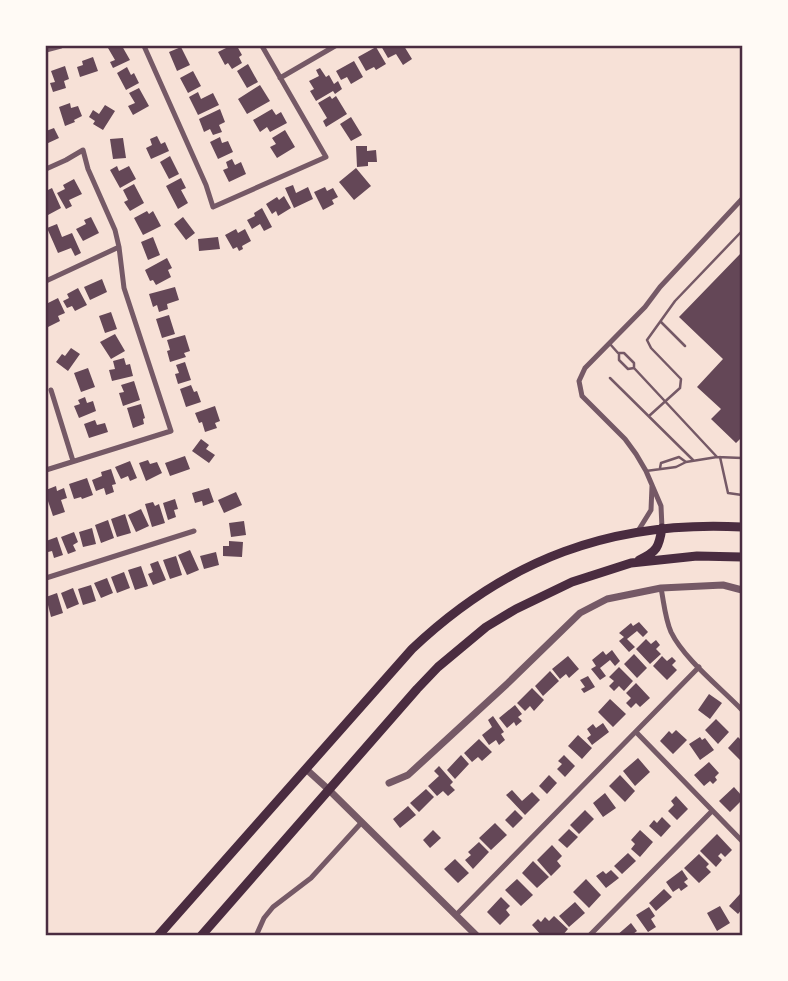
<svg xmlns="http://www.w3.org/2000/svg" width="788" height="981" font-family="'Crimson Pro',serif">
<rect width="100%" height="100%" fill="#f7e1d7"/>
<path fill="#644757" d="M112 46H122L130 60 113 68 110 62 115 60 108 48Z
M230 46H237L242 55 239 57 242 63 232 69 228 63 225 65 218 52Z
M381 46H404L412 59 403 65 396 54 388 58Z
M181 47 190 65 177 71 169 52Z
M376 47 386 64 376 70 374 67 366 71 358 57Z
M93 57 98 71 80 77 77 67 83 65 82 61Z
M354 61 363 77 351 84 347 77 341 80 336 71Z
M248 64 258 82 247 88 237 71Z
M65 66 69 79 64 81 66 88 53 92 50 83 55 82 51 71Z
M127 67 131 75 134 73 139 83 126 90 117 73Z
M320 68 326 77 329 75 334 84 338 81 342 89 335 94 333 91 316 101 310 91 314 89 309 81 319 76 316 70Z
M193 71 201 86 188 93 180 78Z
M260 85 270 101 247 114 238 99Z
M139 88 149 106 133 115 128 106 135 103 129 93Z
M198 92 201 99 213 93 219 105 198 115 189 97Z
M330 96 332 99 336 96 347 114 326 127 323 121 327 118 318 103Z
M70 103 71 108 78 106 82 116 74 120 75 122 65 126 59 107Z
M105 105 115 111 103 130 93 124 95 121 89 117 93 110 99 114Z
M220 109 225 122 219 125 222 132 213 135 210 129 204 132 199 119Z
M272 109 276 115 281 112 287 123 270 132 267 127 260 132 253 120Z
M351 117 362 135 351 141 340 124Z
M54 128 59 138 46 144V131Z
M285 130 295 147 277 158 270 147 276 144 272 138Z
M157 136 161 144 165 142 169 151 151 159 146 148 152 145 150 139Z
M220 137 222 143 228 141 233 152 218 159 210 142Z
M123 138 126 158 113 159 110 139Z
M356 146H367V151L376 150 377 162H368V166L357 167Z
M170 156 179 174 169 179 160 162Z
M232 159 235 165 241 162 246 174 229 182 223 170 228 168 226 162Z
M117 166 119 171 129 166 136 179 120 188 110 170Z
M356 168 371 186 354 200 339 182Z
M181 178 186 188 181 190 188 203 178 209 166 186Z
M74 179 82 194 69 200 72 206 66 209 57 193 65 189 63 185Z
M134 184 144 203 130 211 124 202 128 200 123 190Z
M293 185 296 193 308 187 313 199 294 208 285 188Z
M325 187 327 191 333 188 338 197 332 200 334 204 323 210 314 192Z
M52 188 61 208 48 215 46 210V191Z
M284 196 291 208 278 216 276 211 272 214 266 204 277 197 279 200Z
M262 208 272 227 264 231 260 224 252 229 247 220 255 216 254 213Z
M147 211 149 214 153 211 161 226 143 235 134 218Z
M91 217 99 233 83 241 76 229 86 224 84 220Z
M183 217 195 233 186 240 174 224Z
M57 224 62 237 72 233 81 253 75 256 71 248 58 253 47 228Z
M236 229 238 233 245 229 251 241 242 246 243 249 239 251 237 247 233 249 225 235Z
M153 237 160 255 148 260 141 242Z
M218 237 220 249 199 251 198 239Z
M742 252V437L736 443 711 419 721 409 697 387 723 359 679 317Z
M167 258 172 268 168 270 171 277 156 285 153 280 150 281 145 270Z
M102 279 107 292 90 300 84 287Z
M175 287 179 300 167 304 168 309 159 312 157 305 153 307 149 294Z
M78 288 87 305 75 311 72 306 67 308 63 301 69 298 67 294Z
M58 298 65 313 58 316 60 321 48 327 46 323V304Z
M111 312 117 329 105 333 99 316Z
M169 315 175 334 162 338 156 319Z
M115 334 125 351 111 359 100 342Z
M185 335 190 351 184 353 186 357 170 362 167 351 170 350 167 340Z
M71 348 80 354 68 371 56 362 62 354 65 356Z
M124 358 126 365 130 364 133 376 112 381 109 370 115 369 113 361Z
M185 362 191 380 178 384 175 374 179 373 176 365Z
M88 368 95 387 81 392 74 373Z
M134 381 140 400 123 406 119 393 124 392 121 385Z
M191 385 194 392 197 391 201 402 186 407 180 389Z
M85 397 87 403 93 401 96 411 79 418 74 406 80 404 78 400Z
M141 404 145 418 143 419 144 424 133 428 127 408Z
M215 406 220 421 215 423 217 428 205 432 202 422 199 423 195 413Z
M95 420 97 425 105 423 108 432 89 438 84 424Z
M201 439 209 445 206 449 215 455 209 463 192 451Z
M185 456 190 469 170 476 165 463Z
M148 460 150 464 157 462 162 473 146 481 139 463Z
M130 461 137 478 130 481 128 476 121 479 115 467Z
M111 469 116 484 112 485 114 492 106 495 104 488 96 491 92 480 102 476 101 472Z
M87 478 93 495 82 499 81 497 74 499 69 484Z
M56 486 57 491 64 488 67 498 61 500 65 512 53 516 46 495V490Z
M209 488 214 502 203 506 202 501 195 503 192 493Z
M236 492 242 505 224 513 218 500Z
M175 499 178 509 174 510 176 517 168 520 163 503Z
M153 502 155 506 159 504 165 523 152 527 145 504Z
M141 509 149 526 136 532 128 515Z
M125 514 131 533 117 537 111 519Z
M108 520 114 538 101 543 95 525Z
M244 521 246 535 231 537 229 523Z
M92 528 96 544 83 547 79 532Z
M74 532 78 542 73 545 76 551 68 554 61 537Z
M57 537 63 555 54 558 52 551 48 552 46 541Z
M229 541 243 542 242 557 223 556V546H229Z
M190 550 199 570 187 575 178 555Z
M216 552 219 565 204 569 200 556Z
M176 556 182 575 170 579 163 560Z
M158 561 166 580 153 585 148 574 153 572 150 564Z
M141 566 148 586 135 590 128 570Z
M124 572 130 588 117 593 111 577Z
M107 578 113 593 101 598 94 583Z
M91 585 96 601 83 605 78 589Z
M73 588 79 604 67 609 61 593Z
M57 593 63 613 51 617 46 597Z
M639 622 648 632 643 637 637 631 627 639 635 647 629 652 619 641 624 637 619 633 631 623 633 626Z
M646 639 651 644 656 640 660 645 656 649 661 654 650 664 636 649Z
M612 650 620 661 615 666 610 660 600 668 606 676 600 680 591 669 596 666 592 660 603 651 606 655Z
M634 654 647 668 637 678 624 664Z
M568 656 579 669 569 678 566 674 560 679 552 669Z
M662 656 667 661 672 657 676 661 672 665 677 670 667 680 653 666Z
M619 667 633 681 624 691 619 686 614 691 609 686 614 681 609 677Z
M550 671 559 681 543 696 535 686Z
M588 676 595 687 584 693 581 689 585 687 580 680Z
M636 683 650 698 640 707 636 703 631 708 626 703 631 698 626 693Z
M532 688 544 700 534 711 530 706 525 711 517 703Z
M709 694 722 703 710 719 698 710Z
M610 699 626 714 613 727 598 712Z
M515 705 522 714 518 717 522 721 516 726 514 722 507 728 499 718Z
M493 716 504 732 501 734 505 740 499 745 496 740 489 745 482 735 492 727 488 720Z
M716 719 729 732 718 744 705 730Z
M603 723 609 732 592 745 587 738 591 735 587 729 593 724 596 728Z
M676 730 687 740 673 754 660 741 669 731 672 734Z
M578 735 592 748 582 759 568 746Z
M700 737 702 740 705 738 714 750 700 760 689 744Z
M738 737 742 741V762L728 748Z
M479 739 492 752 482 761 478 757 472 762 464 753Z
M461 755 469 764 455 779 447 770Z
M564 755 575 766 565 777 557 769 562 764 558 761Z
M638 758 650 772 635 786 623 771Z
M709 762 719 773 715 777 717 780 713 784 710 781 704 786 694 775Z
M439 766 453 782 450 785 455 790 448 796 443 791 437 796 428 786 439 776 434 771Z
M549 775 557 783 547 794 539 786Z
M620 775 635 791 625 802 609 786Z
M734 787 742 796V800L730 812 719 801Z
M426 789 434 797 419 812 410 803Z
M512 790 522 801 532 792 540 800 525 815 506 795Z
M605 793 616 808 603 817 593 803Z
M676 796 688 809 677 820 668 811 674 805 671 801Z
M408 806 416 815 400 828 393 819Z
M515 810 523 818 513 828 505 820Z
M585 810 594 819 579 834 570 825Z
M662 817 671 826 661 837 649 826 654 820 657 823Z
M495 823 507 835 491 850 479 838Z
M569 829 578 837 567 848 558 840Z
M433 830 441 838 430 848 423 840Z
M640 830 653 842 640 857 631 849 635 844 631 840Z
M717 834 732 850 725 857 721 853 718 856 722 860 716 867 700 851Z
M479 842 489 852 473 869 465 860 471 855 468 852Z
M552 845 562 856 557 861 561 866 551 876 537 860Z
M628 853 636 861 622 874 614 866Z
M699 854 709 864 706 867 711 872 699 883 684 868Z
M455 859 469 873 458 883 444 869Z
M533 861 549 877 537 888 522 873Z
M611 870 619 878 606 888 596 876 603 871 606 874Z
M682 870 688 879 684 882 688 886 681 891 679 888 673 892 666 882Z
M517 879 533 895 521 906 505 890Z
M586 879 601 895 589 908 573 892Z
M664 889 672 897 656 911 649 903Z
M740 894 742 897V909L738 914 729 906Z
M501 897 510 906 506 910 510 915 500 925 487 912Z
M575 902 585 913 569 927 559 916Z
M720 906 730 923 717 931 707 913Z
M649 907 655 916 651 919 656 927 648 932 636 915Z
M554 916 568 929 562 936H542L532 925 538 919 541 922 545 917 549 921Z
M631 923 637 931 633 934 634 936H616Z"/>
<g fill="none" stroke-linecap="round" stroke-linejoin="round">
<path stroke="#755966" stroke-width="2.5" d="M661 322 685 346
M610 344 618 353H624L634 363V368L717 457 742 458
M619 354V360L628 369 634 368
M610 378 693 460
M649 416 680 388 681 379 651 348 647 340 675 301 742 231
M720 457 728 493 742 495
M686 462 717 457
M646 471 676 467 686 462 679 457 661 463 660 468"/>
<path stroke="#755966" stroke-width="5" d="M144 46 206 185 213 207 326 157 262 46
M46 50 61 46
M280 78 335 46
M46 169 66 160 83 150 88 169 115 230 119 247 124 288 171 431 46 470
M46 281 119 247
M51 390 73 461
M662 528 661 506 646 471 636 454 625 439 582 396 579 381 585 368 645 307 660 287 742 199
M638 531 651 510 652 486
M46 578 194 531
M661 588C664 603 665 618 671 632 684 659 721 688 742 710
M636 732 742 841
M456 915 699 667
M256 936 264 918 273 907 311 878 362 822
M589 936 712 811"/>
<path stroke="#755966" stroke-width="7" d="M306 769 328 789 477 936
M389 783 408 775 508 683 580 613 607 599 661 588 723 585 742 590"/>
<path stroke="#4a2c40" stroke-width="9" d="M639 560C657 552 659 547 662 528
M158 936 412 649C507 559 612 520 742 527
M201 936 417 689 438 667 486 627 516 609 572 582 631 563 697 556 742 557"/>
</g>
<rect width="788" height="981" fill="none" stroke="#fffaf5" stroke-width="94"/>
<rect x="47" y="47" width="694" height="887" fill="none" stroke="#4a2c40" stroke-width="2.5"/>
</svg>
